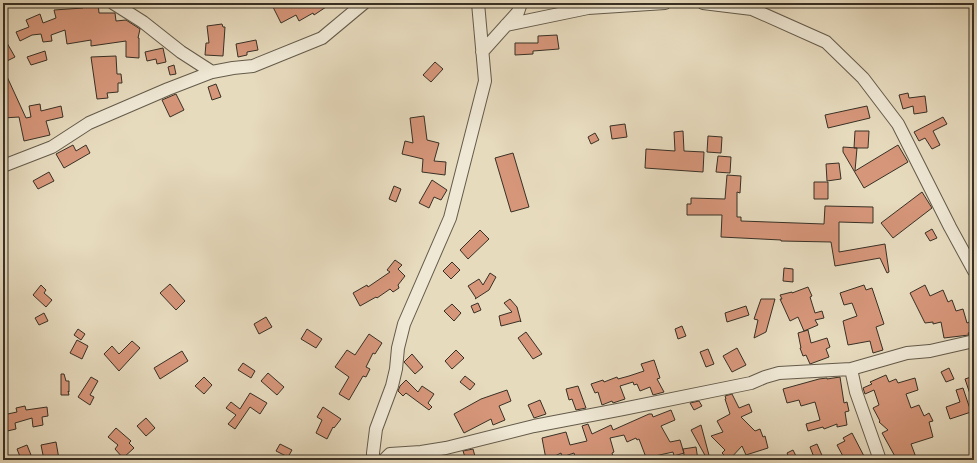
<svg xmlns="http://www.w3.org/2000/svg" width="977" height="463" font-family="Alegreya,serif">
<rect width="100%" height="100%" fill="#e7dbbe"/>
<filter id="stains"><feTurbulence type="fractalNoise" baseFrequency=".005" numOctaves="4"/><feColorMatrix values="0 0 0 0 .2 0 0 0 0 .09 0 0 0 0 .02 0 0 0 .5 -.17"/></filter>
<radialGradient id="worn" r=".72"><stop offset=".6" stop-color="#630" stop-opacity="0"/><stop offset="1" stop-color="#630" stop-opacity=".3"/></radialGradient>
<path fill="#d6967a" stroke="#383025" d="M82 3H98L99 13H115L116 21 126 20 140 29 138 38H139V58L126 57V41L91 46V40L67 44 65 30 51 35 52 41 43 42 41 34 32 35 20 41 16 32 29 27 26 20 40 14 43 23 56 18 54 10 83 8Z
M271 3H332L314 15 313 13 299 21 296 15 281 23Z
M222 24 223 27H225L223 56 205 55 206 43H209L207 26Z
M557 35 559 49 533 51V54L515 55V43H538V36Z
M3 36 15 57 3 63Z
M256 40 258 50 247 52V55L238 57 236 44Z
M163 48 166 62 157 64 156 59 147 61 145 52Z
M45 51 47 60 31 65 27 57Z
M116 56 117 74H121L122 83H118V92L107 93 108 98 97 99 91 57Z
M435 62 443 69 431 82 423 75Z
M174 65 176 74 170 75 168 67Z
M3 68 26 118 31 117 29 106 40 104 41 111 61 106 63 117 46 121 50 135 24 141 19 117 3 118Z
M216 84 221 97 212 100 208 87Z
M908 93 909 98 925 96 927 112 914 114 913 106 903 109 899 95Z
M176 94 184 110 170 117 162 100Z
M867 106 870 118 828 128 825 115Z
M424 116 427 140 439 143 434 161 446 162 445 175 422 172 423 159 402 154 405 141 413 143 410 118Z
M943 117 947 124 933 131 940 145 932 149 925 138 919 141 914 132Z
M625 124 627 137 612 139 610 126Z
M683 131 684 151 704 152 703 172 645 168 646 149 675 151 674 132Z
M855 131H869L868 148H854Z
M595 133 599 140 591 144 588 137Z
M708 136 722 137 721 153 707 152Z
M73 145 76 151 86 145 90 153 64 168 56 154Z
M898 145 908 162 864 188 843 152V147L857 148 855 171Z
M513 153 529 207 511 212 495 158Z
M718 156 731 157 730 173 716 172Z
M839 163 841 179 827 181 826 164Z
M49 172 54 181 38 189 33 181Z
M727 175 741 176 740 193 737 192V217H741V221L824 224 825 206 873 207V223L839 222V252L885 244 889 272 887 273 880 258 835 266 831 242 781 241V240L721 237 722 215H687V204H691V198L725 199Z
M432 180 447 190 441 200 434 197 429 208 419 203Z
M814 182H828V199H814Z
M394 186 401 189 396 202 389 199Z
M922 192 932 208 893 238 881 223Z
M932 229 937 238 930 241 925 233Z
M480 230 489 239 468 259 460 250Z
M395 260 402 265 398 269 405 276 398 285 399 288 393 292 390 289 377 298 376 297 360 306 353 293 367 285 368 287 390 272 387 270Z
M452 262 460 270 451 279 443 271Z
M784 268 793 269V282L783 281Z
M490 273 496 277 489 290 475 299 476 298 468 286 479 279 483 285Z
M170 284 185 301 176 310 160 293Z
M41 285 46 290 44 293 52 300 46 307 33 295Z
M864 285 866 290 872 288 884 324 876 327 883 350 873 353 870 341 848 345 843 321 857 316 852 303 844 305 840 293Z
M925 285 930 296 943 290 948 302 952 300 956 311 963 309 967 323 974 320V331L968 333 969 335 944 338 941 322 933 324V322L925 323 910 293Z
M808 287 812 296 810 297 815 313 822 311 824 318 815 320 818 325 804 331 798 317 790 321 780 299H782L780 295 792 292V293Z
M510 299 517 307 521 322 520 321 501 326 499 316 512 312 504 303Z
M761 299H775L766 332 754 338 758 320 754 319Z
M478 303 481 310 474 313 471 306Z
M452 304 461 313 454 321 444 311Z
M746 306 749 315 727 322 725 313Z
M44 313 48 321 39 325 35 318Z
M266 317 272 327 259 334 254 324Z
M682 326 686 336 678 339 675 329Z
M78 329 85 334 81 340 74 335Z
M307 329 322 339 316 348 301 339Z
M808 330 811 343 827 338 830 347 826 349 829 357 810 364 806 355 803 356 800 348H801L798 333Z
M526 332 542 354 533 359 518 338Z
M369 334 382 343 375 354 373 353 366 367 370 369 366 377 363 376 349 400 339 394 349 377 335 367 347 350 355 355Z
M77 340 88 346 82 359 70 353Z
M132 341 140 348 119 371 104 354 112 346 119 354Z
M737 348 746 365 732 372 723 356Z
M708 349 714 364 706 367 700 352Z
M456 350 464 358 452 369 445 361Z
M182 351 188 361 160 379 154 368Z
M412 354 423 367 415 374 404 362Z
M654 360 660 378 657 379 664 392 653 395 650 387 640 391 637 384 634 385 633 382 620 386 625 399 613 403 612 401 602 405 598 392 595 393 591 384 603 380 604 382 617 377 618 379 629 376 644 371 641 364Z
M243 363 255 371 251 378 238 370Z
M949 368 954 379 946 382 941 372Z
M268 373 284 387 277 395 261 381Z
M61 374H64L66 381H69V392L68 391 69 395H61Z
M886 375 889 382 896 379 898 383 915 378 918 390 906 394 911 408 919 405 924 416 929 413 933 421 929 422 933 437 911 444 917 460H897L882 433 888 430 879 422 880 421 873 408 879 405 874 390 865 394 863 388 872 384 870 382Z
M465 376 475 384 470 390 460 382Z
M974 376V402L973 403 965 379Z
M91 377 98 381 90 395 94 397 90 405 78 397Z
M204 377 212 385 204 394 195 386Z
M840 377 844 403 847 402 849 411 845 412 847 425 837 427V424L824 429 823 427 808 431 806 424 820 420 815 402 801 406 799 400 787 403 783 389 819 379 827 378V379Z
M406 380 418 392 422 386 434 394 428 403 432 407 429 410 406 393 403 396 398 391 400 386Z
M578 386 586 408 576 410 572 399 569 400 566 389Z
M963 388 971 412 950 419 946 407 960 402 956 390Z
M507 390 511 401 499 406 505 420 493 425 491 419 464 433 454 414 481 399Z
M250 393 267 403 260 414 250 407 235 429 228 424 236 415 226 408 231 402 240 409Z
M732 394 739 408 749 404 752 412 741 417 755 431 760 429 763 437 765 436 768 448 746 455 742 446 729 460 722 453 725 450 711 436 723 432 717 421 730 414 725 399H726L725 396Z
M540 400 546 414 534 418 528 405Z
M699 401 702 406 694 410 690 403Z
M25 406 26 410 47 407 48 416 42 417 43 425 33 427 32 418 15 423 16 429 3 432V415L17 412 16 408Z
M323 407 341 419 334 428 333 427 327 439 316 433 322 420 317 417Z
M671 410 675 420 661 426 670 442 680 440 684 453 674 456 673 452 655 456 656 460H647L639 439 637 440 636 438 627 442 624 435 610 438 614 452 612 453 614 460H588L587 457 576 460 574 453 562 457 561 453 547 460 545 454 542 438 566 432 570 445 587 441 582 426 588 424 592 434 611 425 613 430 649 414H652L653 417Z
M146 418 155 428 146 436 137 426Z
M701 425 710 459H707L691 430Z
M116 428 131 441 129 443 134 448 123 458 115 449 118 445 108 437Z
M852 433 866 460H845L837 445 845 441 843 438Z
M56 442 59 459 44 460 41 445Z
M280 444 292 450 288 457 276 451Z
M817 444 824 460H815L810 447Z
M27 445 31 455 21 459 17 449Z
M696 447 698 460H685L683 449Z
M473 449 476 460H466L463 451Z
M793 450 798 460H790L787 453Z"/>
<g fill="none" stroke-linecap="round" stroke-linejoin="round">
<defs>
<path id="minor" d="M113 3 143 22 181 52 212 72
M703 3 752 9 826 42 863 78 898 124 950 227 974 271
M506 25 588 8 665 3
M482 52 518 12 521 3
M3 166 52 147 89 123 168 89 212 72 233 68 253 66 322 38 364 3
M851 369 856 392 880 460
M373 460V453L376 429 392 386 396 369 398 348 404 324 450 218 485 81 478 3
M384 460 390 454 421 452 446 448 534 426 623 409 751 383 765 377 779 373 851 369 907 353 930 351 974 341"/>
</defs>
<use href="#minor" stroke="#645b4b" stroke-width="14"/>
<use href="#minor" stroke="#efe8d5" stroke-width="12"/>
</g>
<rect width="977" height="463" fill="none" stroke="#e7dbbe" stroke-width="16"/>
<rect x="4" y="4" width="969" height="455" fill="none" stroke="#383025" stroke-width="2"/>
<rect x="8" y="8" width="961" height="447" fill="none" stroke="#383025"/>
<rect width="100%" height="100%" filter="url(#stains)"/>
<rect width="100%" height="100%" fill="url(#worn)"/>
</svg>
